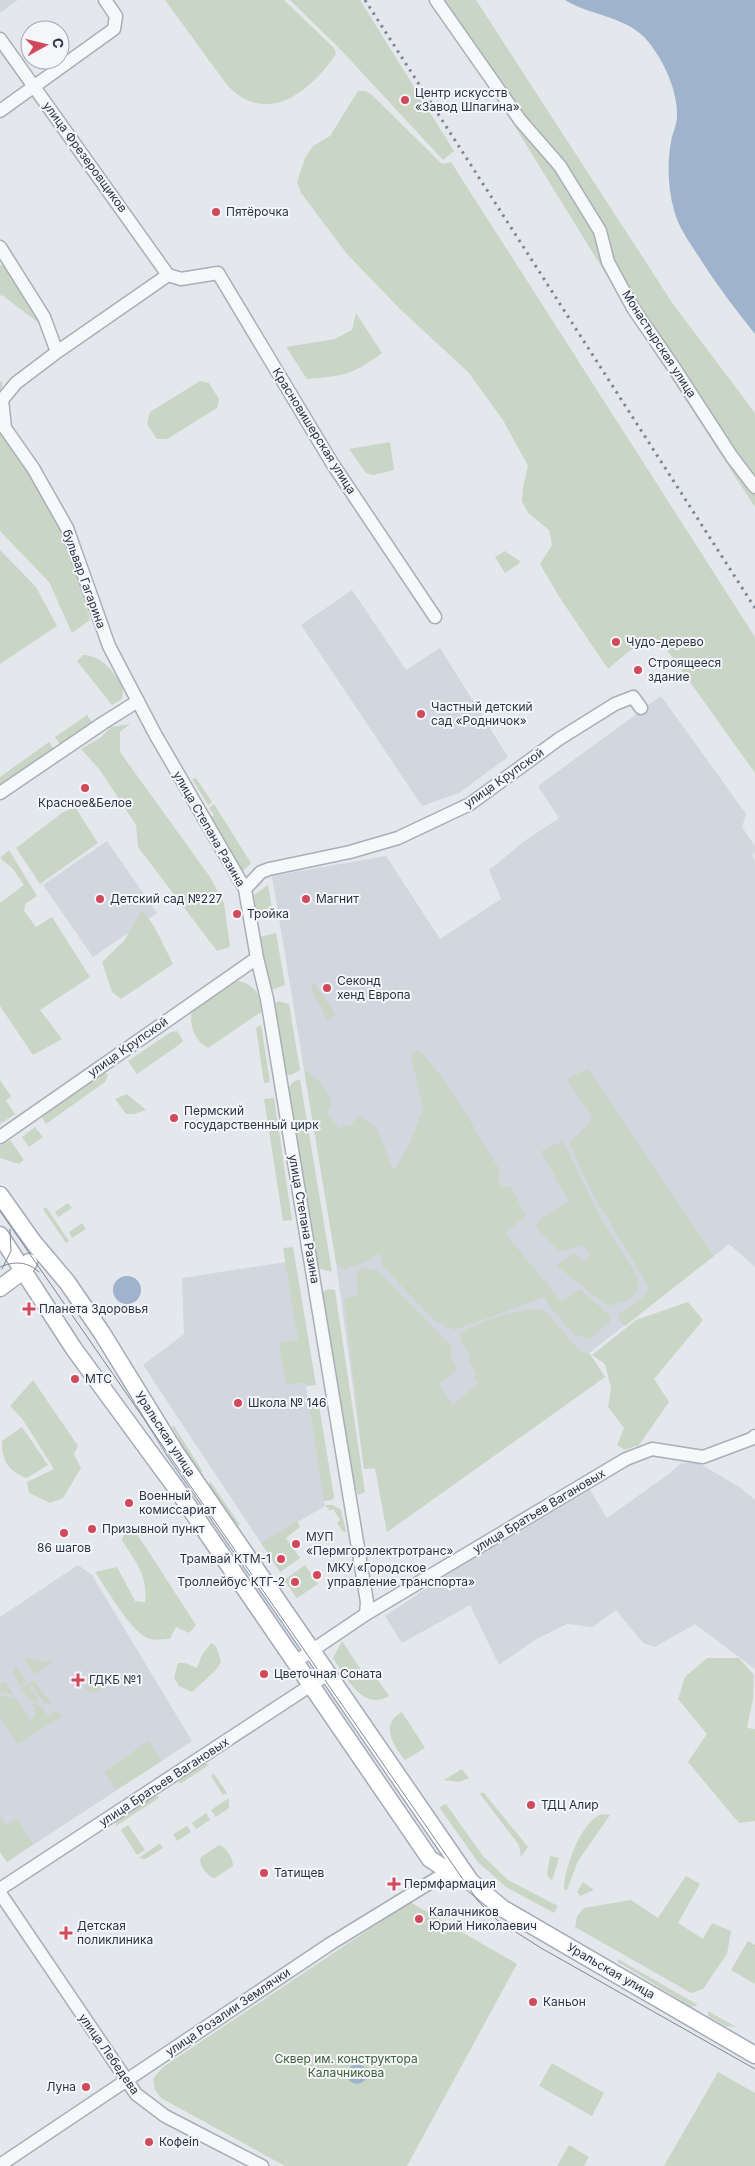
<svg xmlns="http://www.w3.org/2000/svg" width="755" height="2166" font-family="Inter,sans-serif">
<rect width="100%" height="100%" fill="#e4e7ec"/>
<path fill="#d2d6de" d="M0 0H18L0 13Z
M352 590 406 670 440 648 508 757 459 793 422 806 301 625Z
M661 696 746 814 742 827 755 846V852L752 855 755 860V1267L729 1244 589 1353 605 1377 387 1532 375 1468 364 1469 336 1262 272 876 386 856 440 939 501 899 489 870 526 840 559 818 538 786Z
M107 841 157 913 93 957 43 885Z
M286 1262 325 1506 261 1543 143 1365 184 1334 182 1278Z
M697 1462 741 1488 755 1500V1669L695 1624 655 1647 643 1643 616 1610 593 1627 567 1624 535 1640 499 1665 470 1605 402 1643 385 1616 499 1540 589 1488 607 1518 670 1473 681 1463Z
M78 1565 92 1575 192 1741 7 1862 0 1852V1617Z"/>
<path fill="#c9d6c5" d="M165 0H284L334 48 336 54C310 92 267 127 227 85Z
M290 0H360L454 151 443 160 341 50Z
M437 0H476L673 304 755 413V507L649 344Z
M358 91H366L372 95 442 164 451 162 755 637V773L665 647C634 641 631 650 608 669L558 595 540 564 552 545 549 530 528 513 522 501 523 487 528 466 503 420 468 372 400 309 347 254 301 193 297 182 305 158 313 146 330 136Z
M0 265 14 268 44 317 40 324 2 295 0 296Z
M356 313 382 353C353 375 343 376 307 379L286 347 335 339 352 330Z
M0 381 2 382 6 428 67 528 90 620 72 633 49 582 0 531Z
M200 381 209 383 219 399 217 408 167 439H157L147 424 150 412Z
M390 442 394 470 373 475 366 473 349 449Z
M0 550 36 587 57 626 0 664Z
M505 551 521 562 505 573 495 557Z
M83 655C103 656 114 672 123 688L122 699 112 705 77 661Z
M87 715 92 722 60 744 55 737Z
M130 724 120 732V752L210 877 224 903 230 947 217 951 138 847 136 825 100 770 81 749 100 738 111 727Z
M49 742 54 749 0 787V777Z
M196 778 212 802 208 805 192 779Z
M214 804 251 863 242 872 208 821 214 815 209 808Z
M75 807 98 843 40 884 16 848 62 813Z
M9 850 37 896 25 904 24 911 36 927 52 917 90 977 40 1010 62 1039 33 1055 0 1006V903L24 885 13 869 0 858Z
M268 885 273 915 257 917 254 895Z
M142 910 154 926 173 964 121 999 112 992 102 962 124 941Z
M276 933 285 985 271 990 268 988 259 937Z
M237 981C253 983 261 995 264 1010L208 1048C194 1040 189 1026 192 1010L231 983Z
M311 982 314 983 336 1015 327 1020 312 991Z
M278 1001 289 1004 300 1070 291 1075 284 1074 273 1007Z
M261 1025 270 1082 264 1083 256 1028Z
M177 1031 180 1035 183 1041 180 1044 137 1074 128 1061 171 1032Z
M416 1050C437 1060 483 1143 498 1167L500 1175 498 1181 502 1186 511 1187 526 1216 505 1233 561 1301 580 1289 609 1315 610 1322 590 1338H584L580 1335 576 1337 550 1307 545 1297 454 1330 451 1327 447 1328 441 1322 437 1323 381 1265 383 1260 379 1253 370 1260 343 1270 336 1262 304 1069 319 1081 332 1101 327 1112 339 1128 351 1125 358 1116 377 1127 393 1171 409 1146 423 1109 411 1055Z
M588 1069 714 1256 625 1326 619 1319 618 1314 641 1299 648 1290 647 1284 591 1191 569 1143 587 1125 592 1116 566 1079Z
M104 1072 108 1075 105 1082 46 1124 41 1116Z
M0 1080 11 1096 6 1101 15 1114 0 1124Z
M300 1080 332 1272 318 1268 288 1088 294 1081Z
M127 1094 146 1110 134 1114H126L115 1099Z
M274 1098 292 1220 283 1221 264 1099Z
M35 1127 43 1137 29 1147 22 1137Z
M10 1140 24 1160 19 1164 0 1158V1146Z
M563 1141 598 1213 637 1276C642 1300 626 1300 608 1306L557 1266 574 1252 583 1262 591 1255 582 1245 568 1250H558L536 1227 540 1219 569 1202 541 1151Z
M68 1203 72 1208 58 1217 55 1212Z
M46 1207 69 1241 66 1243 43 1209Z
M82 1223 86 1229 72 1238 69 1232Z
M293 1247 316 1385 306 1386 305 1382 286 1385 279 1343 298 1340 283 1248Z
M368 1268 378 1271 452 1347 451 1358 457 1369 438 1385 453 1405 479 1383 475 1377 477 1375 473 1371 475 1369 469 1362 470 1355 461 1342V1338L459 1334C478 1322 524 1305 545 1311L581 1352 589 1353 605 1377 387 1532 375 1468 364 1469 344 1299 358 1296 356 1278 358 1270Z
M329 1289 335 1290 365 1492 358 1495 352 1476 322 1292Z
M688 1302 703 1320 654 1379 669 1402 639 1445 625 1450 617 1445 624 1428 608 1407 611 1388 605 1364 592 1355 636 1320Z
M33 1380 78 1446 74 1454 81 1468 63 1498 50 1503 29 1493 27 1482 54 1469 23 1420 10 1406Z
M318 1399 334 1497 332 1500 324 1501 308 1400Z
M174 1426 203 1472H198L172 1427Z
M22 1427 48 1465 27 1478C8 1471 2 1461 2 1441Z
M210 1481 240 1525 235 1526 209 1487Z
M325 1505H333L341 1510 346 1531 344 1533 337 1523 340 1520 333 1509 330 1511Z
M297 1520 300 1527 286 1538 300 1558 280 1572 261 1543Z
M125 1529 133 1530 141 1540 196 1625 189 1633 176 1627 170 1639C163 1639 154 1641 147 1638 130 1630 106 1588 95 1572L117 1567 135 1601 145 1602C148 1575 136 1563 122 1540Z
M305 1565 318 1584 297 1598 284 1580Z
M342 1641 363 1673 370 1669 389 1696C362 1712 346 1676 333 1658Z
M211 1643 216 1646 221 1662 215 1671 192 1692 179 1686 174 1678 178 1663H185L197 1668 202 1655Z
M28 1657 36 1661 53 1662 34 1674 24 1659Z
M707 1658H739L754 1675 753 1699 747 1728 755 1729V1821L739 1823 688 1762 707 1734 678 1699 685 1677Z
M15 1665 26 1681 20 1685 13 1674Z
M96 1679 102 1689 95 1693 88 1692 85 1686Z
M34 1680 52 1705 44 1703 30 1683Z
M5 1681 14 1695 0 1692V1684Z
M28 1684 40 1702 29 1699 21 1688Z
M0 1695 16 1699 30 1720 36 1716 34 1712 36 1710 31 1703 42 1706 48 1716 57 1710 61 1717 18 1744 0 1717Z
M402 1712 425 1748 405 1760C394 1747 379 1724 402 1712Z
M148 1741 162 1761 116 1790 104 1772Z
M202 1762 209 1765 180 1784 177 1778Z
M462 1769 469 1778 459 1782 444 1780Z
M214 1774 227 1793 223 1795 211 1776Z
M155 1792 159 1798 116 1826 115 1819Z
M483 1792 528 1847 521 1857 519 1845 480 1794Z
M229 1798V1808L216 1817 211 1810Z
M446 1804 483 1856 508 1880 558 1906 554 1913 506 1887 478 1862 439 1807Z
M206 1813 210 1820 196 1829 192 1823Z
M602 1814 610 1815 578 1861 567 1890 564 1889C564 1868 581 1821 602 1814Z
M0 1816 6 1825 17 1818 33 1844 7 1862 0 1852Z
M128 1825 145 1850 137 1855 121 1830Z
M187 1826 191 1832 177 1841 173 1834Z
M160 1843 163 1848 146 1859 139 1858Z
M219 1845C227 1848 233 1858 233 1866L215 1878 211 1877C205 1872 198 1865 201 1857Z
M550 1856 559 1858 552 1881 547 1875Z
M686 1876 700 1884 678 1923 703 1939 712 1923 731 1931 727 1954 703 1989 691 1993 575 1927 577 1916 584 1908 631 1900 658 1918Z
M583 1882 594 1890 580 1896 577 1892Z
M410 1902 517 1964 407 2166H285L161 2098 155 2090 153 2079 163 2067Z
M748 1941 755 1945V1984L731 1970Z
M618 1959 698 2005 691 2007 618 1962Z
M708 2011 736 2027 725 2026 708 2016Z
M552 2063 604 2093 592 2116 539 2086Z
M718 2072 755 2093V2166H664Z
M569 2145 589 2157 584 2166H557Z"/>
<path fill="#9fb4cc" d="M565 0H755V334C735 309 716 284 699 257 690 243 678 227 674 210 668 189 667 164 671 142 672 134 677 125 677 116 678 90 662 56 644 37 623 16 589 15 565 0Z
M113 1290a14 14 0 1 1 28 0a14 14 0 1 1-28 0Z
M347 2074a10 10 0 1 1 20 0a10 10 0 1 1-20 0Z"/>
<g fill="none" stroke-linecap="round" stroke-linejoin="round">
<defs>
<path id="minor" d="M436 0 520 120 560 166 600 231 608 262 633 308 675 369 732 457 755 487
M0 39 168 275
M0 111 114 29 116 16 105 0
M0 247 44 317 57 352
M0 793 103 723 138 701
M245 889 261 872 269 869 350 852 398 838 470 804 559 739 615 704 633 697 641 708
M0 1137 257 958
M366 1614 367 1602 267 999 257 958 245 889 155 734 109 646 67 528 33 468 5 428 2 400 16 383 57 352 168 275 181 279 218 273 332 463 435 617
M295 1662 366 1614 626 1459 652 1449 703 1457 751 1439 755 1436
M0 1889 328 1674
M0 1893 136 2094 165 2116 262 2166
M0 2165 330 1944 449 1871 453 1864"/>
<path id="major" d="M0 1195 34 1243 67 1282 102 1333 174 1450 471 1882 502 1908 755 2055
M0 1235 74 1349 176 1488 430 1859 461 1879 469 1881
M0 1288 24 1270 29 1262"/>
</defs>
<use href="#minor" stroke="#a9aeb7" stroke-width="15"/>
<use href="#major" stroke="#a3abb8" stroke-width="19"/>
<use href="#minor" stroke="#f7f8fa" stroke-width="12"/>
<use href="#major" stroke="#fff" stroke-width="16"/>
<path stroke="#7d8696" stroke-width="1" d="M0 1211 478 1901 497 1920 541 1948 755 2069
M0 1267C14 1261 27 1261 39 1272
M2 1269 11 1251 10 1229"/>
<path stroke="#7d8696" stroke-width="3" stroke-dasharray="2.5 5" stroke-linecap="butt" d="M365 0 755 608"/>
</g>
<g fill="#d1495b" stroke="#f4f6f9" stroke-width="2">
<circle cx="405" cy="100" r="5"/>
<circle cx="216" cy="212" r="5"/>
<circle cx="616" cy="642" r="5"/>
<circle cx="638" cy="670" r="5"/>
<circle cx="421" cy="714" r="5"/>
<circle cx="85" cy="788" r="5"/>
<circle cx="100" cy="899" r="5"/>
<circle cx="306" cy="899" r="5"/>
<circle cx="237" cy="914" r="5"/>
<circle cx="327" cy="988" r="5"/>
<circle cx="174" cy="1118" r="5"/>
<path d="M26.5 1301.5h5v5h5v5h-5v5h-5v-5h-5v-5h5z"/>
<circle cx="75" cy="1379" r="5"/>
<circle cx="238" cy="1403" r="5"/>
<circle cx="129" cy="1503" r="5"/>
<circle cx="92" cy="1529" r="5"/>
<circle cx="64" cy="1533" r="5"/>
<circle cx="296" cy="1544" r="5"/>
<circle cx="281" cy="1559" r="5"/>
<circle cx="317" cy="1575" r="5"/>
<circle cx="295" cy="1582" r="5"/>
<circle cx="264" cy="1674" r="5"/>
<path d="M75.5 1672.5h5v5h5v5h-5v5h-5v-5h-5v-5h5z"/>
<circle cx="531" cy="1805" r="5"/>
<circle cx="264" cy="1873" r="5"/>
<path d="M391.5 1876.5h5v5h5v5h-5v5h-5v-5h-5v-5h5z"/>
<circle cx="419" cy="1919" r="5"/>
<path d="M63.5 1925.5h5v5h5v5h-5v5h-5v-5h-5v-5h5z"/>
<circle cx="533" cy="2002" r="5"/>
<circle cx="86" cy="2087" r="5"/>
<circle cx="149" cy="2142" r="5"/>
</g>
<g text-anchor="middle" stroke-width="4" stroke-linejoin="round" paint-order="stroke">
<g font-size="12" fill="#2b3445" stroke="#f4f6f9" text-anchor="start">
<text x="415" y="97">Центр искусств<tspan x="415" dy="14">«Завод Шпагина»</tspan></text>
<text x="226" y="216">Пятёрочка</text>
<text x="626" y="646">Чудо-дерево</text>
<text x="648" y="667">Строящееся<tspan x="648" dy="14">здание</tspan></text>
<text x="431" y="711">Частный детский<tspan x="431" dy="14">сад «Родничок»</tspan></text>
<text x="85" y="807" text-anchor="middle">Красное&amp;Белое</text>
<text x="110" y="903">Детский сад №227</text>
<text x="316" y="903">Магнит</text>
<text x="247" y="918">Тройка</text>
<text x="337" y="985">Секонд<tspan x="337" dy="14">хенд Европа</tspan></text>
<text x="184" y="1115">Пермский<tspan x="184" dy="14">государственный цирк</tspan></text>
<text x="39" y="1313">Планета Здоровья</text>
<text x="85" y="1383">МТС</text>
<text x="248" y="1407">Школа № 146</text>
<text x="139" y="1500">Военный<tspan x="139" dy="14">комиссариат</tspan></text>
<text x="102" y="1533">Призывной пункт</text>
<text x="306" y="1541">МУП<tspan x="306" dy="14">«Пермгорэлектротранс»</tspan></text>
<text x="64" y="1552" text-anchor="middle">86 шагов</text>
<text x="271" y="1563" text-anchor="end">Трамвай КТМ-1</text>
<text x="327" y="1572">МКУ «Городское<tspan x="327" dy="14">управление транспорта»</tspan></text>
<text x="285" y="1586" text-anchor="end">Троллейбус КТГ-2</text>
<text x="274" y="1678">Цветочная Соната</text>
<text x="89" y="1684">ГДКБ №1</text>
<text x="541" y="1809">ТДЦ Алир</text>
<text x="274" y="1877">Татищев</text>
<text x="404" y="1888">Пермфармация</text>
<text x="429" y="1916">Калачников<tspan x="429" dy="14">Юрий Николаевич</tspan></text>
<text x="77" y="1930">Детская<tspan x="77" dy="14">поликлиника</tspan></text>
<text x="543" y="2006">Каньон</text>
<text x="76" y="2091" text-anchor="end">Луна</text>
<text x="159" y="2146">Кофеin</text>
</g>
<g font-size="12" fill="#2b3445" stroke="#f4f6f9">
<text transform="translate(85 157) rotate(54)" y="4">улица Фрезеровщиков</text>
<text transform="translate(659 344) rotate(57)" y="4">Монастырская улица</text>
<text transform="translate(314 431) rotate(58)" y="4">Красновишерская улица</text>
<text transform="translate(84 579) rotate(70)" y="4">бульвар Гагарина</text>
<text transform="translate(504 778) rotate(-35)" y="4">улица Крупской</text>
<text transform="translate(209 829) rotate(60)" y="4">улица Степана Разина</text>
<text transform="translate(128 1047) rotate(-35)" y="4">улица Крупской</text>
<text transform="translate(304 1219) rotate(80)" y="4">улица Степана Разина</text>
<text transform="translate(165 1434) rotate(57)" y="4">Уральская улица</text>
<text transform="translate(539 1511) rotate(-31)" y="4">улица Братьев Вагановых</text>
<text transform="translate(164 1782) rotate(-33)" y="4">улица Братьев Вагановых</text>
<text transform="translate(611 1971) rotate(30)" y="4">Уральская улица</text>
<text transform="translate(228 2012) rotate(-34)" y="4">улица Розалии Землячки</text>
<text transform="translate(109 2054) rotate(55)" y="4">улица Лебедева</text>
</g>
<g font-size="12" fill="#3f6138" stroke="#f4f6f9">
<text x="346" y="2063">Сквер им. конструктора<tspan x="346" dy="14">Калачникова</tspan></text>
</g>
</g>
<g transform="translate(45 45) rotate(82)"><circle r="24" fill="#f4f6f9" stroke="#a4a8b1"/>
<path d="M0-4L9 19L0 12L-9 19Z" fill="#d1495b"/>
<text y="-8" font-size="14" font-weight="bold" text-anchor="middle" fill="#2b3445">С</text>
</g>
</svg>
